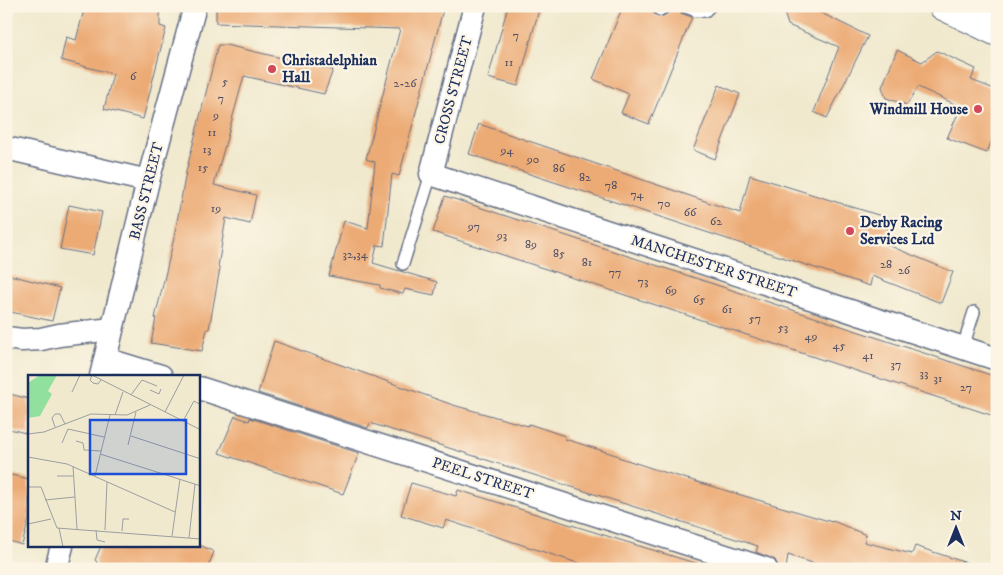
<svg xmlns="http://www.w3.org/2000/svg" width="1003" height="575" font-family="'IM FELL DW Pica',serif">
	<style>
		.building { fill: #ecaa75 }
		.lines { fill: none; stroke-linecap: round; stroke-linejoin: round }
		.service-casing { stroke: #667085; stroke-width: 14 }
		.minor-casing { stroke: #667085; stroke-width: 25 }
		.primary-casing { stroke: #667085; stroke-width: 30 }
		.service { stroke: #fff; stroke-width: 11 }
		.minor { stroke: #fff; stroke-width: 22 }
		.primary { stroke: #fff; stroke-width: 28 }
		.poi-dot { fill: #d1495b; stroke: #fcf5e5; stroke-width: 2 }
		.labels { text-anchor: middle; stroke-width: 4.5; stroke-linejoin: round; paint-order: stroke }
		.number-label { font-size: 12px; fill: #4f4e64 }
		.poi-label { font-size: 15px; font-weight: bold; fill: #1b2f5e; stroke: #fcf5e5; text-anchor: start }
		.street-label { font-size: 15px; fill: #1b2f5e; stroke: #fcf5e5 }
		.inset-road { fill: none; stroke: #9b9fa1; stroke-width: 1 }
		.view { fill: #1d4ed8; fill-opacity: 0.15; stroke: #1d4ed8; stroke-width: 2.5 }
		.inset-edge { fill: none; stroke: #1b2f5e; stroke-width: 2.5 }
	</style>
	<rect width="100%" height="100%" fill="#fcf5e5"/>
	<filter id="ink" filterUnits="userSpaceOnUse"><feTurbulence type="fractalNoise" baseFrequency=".02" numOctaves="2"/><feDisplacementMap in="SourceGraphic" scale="10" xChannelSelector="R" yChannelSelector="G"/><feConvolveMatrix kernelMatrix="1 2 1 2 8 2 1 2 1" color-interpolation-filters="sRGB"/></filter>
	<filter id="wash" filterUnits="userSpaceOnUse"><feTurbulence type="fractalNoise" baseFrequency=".0096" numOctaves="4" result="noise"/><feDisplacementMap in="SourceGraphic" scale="20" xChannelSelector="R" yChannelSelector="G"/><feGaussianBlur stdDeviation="1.12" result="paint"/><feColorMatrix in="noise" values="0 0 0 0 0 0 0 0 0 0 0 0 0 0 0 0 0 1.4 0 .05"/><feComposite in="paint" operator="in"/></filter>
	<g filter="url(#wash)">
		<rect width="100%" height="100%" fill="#f0e9ce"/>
		<g id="blocks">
			<path class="building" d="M85 6H160V26L166 28 143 119 104 109 113 74 61 60 66 37 76 40Z
				M216 6H444L399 176 392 174 384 246 377 245 373 263 437 282 434 295 405 289 403 294 380 288V285L329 276 344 221 368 228 375 162 366 159 400 29 216 23Z
				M508 6H540L518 86 488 78Z
				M623 6H654V14L661 17 670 12 672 6H676L680 13 692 17 649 124 621 113 629 94 593 79Z
				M782 6H807L868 36 827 118 814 112 839 47 788 25Z
				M218 45H226L333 70 324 94 244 76 214 185 256 195 250 224 226 218 218 267 220 268 209 329H207L202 351 151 343 156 318H155L174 238 186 172Z
				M897 50 922 62 937 51 976 69 971 80 997 90V127L987 153 947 138 961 107 918 87 907 105 886 98 882 87Z
				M719 85 740 94 715 159 693 150Z
				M479 124 740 213 750 175 891 219 883 243 953 272 941 303 872 276 870 286 469 154Z
				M445 196 997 377V417L433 232Z
				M69 205 102 212 93 255 60 249Z
				M6 274 60 288 52 321 6 311Z
				M274 341 453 405 528 426 529 424 565 436V439L619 456 618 457 657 470 832 522 833 521 866 535 864 542 912 554 915 546 973 565 972 569H831L788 555 786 569H779L775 560 756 552 758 546 370 423 368 428 258 393Z
				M6 393 29 399V434L6 428Z
				M235 416 249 421 250 418 359 453 343 494 219 453Z
				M11 475 29 479V519L22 545 6 540V498Z
				M411 483 456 496 458 490 698 564 697 569H596L446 520 443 528 401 515Z
				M101 546H202L214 552 207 569H95L97 562 95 560Z"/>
		</g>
	</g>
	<g filter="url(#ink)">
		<use href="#blocks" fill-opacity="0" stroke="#667085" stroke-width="1"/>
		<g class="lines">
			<g class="service-casing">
				<path id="service" d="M683 6 697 11H705L710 6
					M660 10 665 6
					M403 264 431 174
					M963 347 974 312"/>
			</g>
			<g class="minor-casing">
				<path id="minor" d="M475 6 431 174 997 359
					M978 23 986 6
					M6 148 148 181
					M6 338 22 340 41 339 59 335 112 329
					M105 359 161 376
					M101 376 148 181 195 6
					M199 388 766 569
					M56 569 62 546"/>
			</g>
			<g class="primary-casing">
				<path id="primary" d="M943 6 997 32"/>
			</g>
			<use href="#service" class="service"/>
			<use href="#minor" class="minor"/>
			<use href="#primary" class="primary"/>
		</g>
	</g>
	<g class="poi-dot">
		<circle cx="272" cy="69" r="5"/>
		<circle cx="978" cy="109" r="5"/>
		<circle cx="850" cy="231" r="5"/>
	</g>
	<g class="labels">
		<g class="number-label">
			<text x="516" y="39">7</text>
			<text x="509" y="66">11</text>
			<text x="133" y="80">6</text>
			<text x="225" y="85">5</text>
			<text x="405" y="87">2-26</text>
			<text x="221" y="102">7</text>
			<text x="216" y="119">9</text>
			<text x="212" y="136">11</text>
			<text x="207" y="153">13</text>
			<text x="507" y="154">94</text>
			<text x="533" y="163">90</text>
			<text x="203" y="171">15</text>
			<text x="559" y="172">86</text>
			<text x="585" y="181">82</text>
			<text x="611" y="189">78</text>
			<text x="637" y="198">74</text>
			<text x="664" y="207">70</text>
			<text x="216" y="212">19</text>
			<text x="690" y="216">66</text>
			<text x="716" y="225">62</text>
			<text x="474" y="230">97</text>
			<text x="502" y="239">93</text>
			<text x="531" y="248">89</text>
			<text x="559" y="257">85</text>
			<text x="355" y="258">32,34</text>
			<text x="587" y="266">81</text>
			<text x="886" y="268">28</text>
			<text x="904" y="274">26</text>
			<text x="615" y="276">77</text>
			<text x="643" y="285">73</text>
			<text x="671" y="294">69</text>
			<text x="699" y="303">65</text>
			<text x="727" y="313">61</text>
			<text x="755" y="322">57</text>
			<text x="783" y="331">53</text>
			<text x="811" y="340">49</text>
			<text x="839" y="349">45</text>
			<text x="868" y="359">41</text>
			<text x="896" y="368">37</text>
			<text x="924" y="377">33</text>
			<text x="938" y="382">31</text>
			<text x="966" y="391">27</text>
		</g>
		<g class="poi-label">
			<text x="282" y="65">Christadelphian<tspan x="282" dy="17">Hall</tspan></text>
			<text x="968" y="114" text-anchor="end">Windmill House</text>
			<text x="860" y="227">Derby Racing<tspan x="860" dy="17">Services Ltd</tspan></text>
		</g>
		<g class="street-label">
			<text transform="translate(453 90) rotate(-75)" y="5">CROSS STREET</text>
			<text transform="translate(146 191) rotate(-76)" y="5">BASS STREET</text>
			<text transform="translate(714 266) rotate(18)" y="5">MANCHESTER STREET</text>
			<text transform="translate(483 478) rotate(18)" y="5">PEEL STREET</text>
		</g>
	</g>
	<g transform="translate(28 375)">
		<rect width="172" height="172" fill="#f0e9ce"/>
		<path d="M12 0H29L20 16 24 19 12 41 0 43V8Z" fill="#92e09d"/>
		<path class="inset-road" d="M64 0 62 5 65 8 70 9 73 5M64 0 173 55M122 15 131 19 133 14M44 17 52 0M103 20 114 5 129 11M137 37 156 0M87 40 95 17M155 46 166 26 173 30M27 52 24 43 27 39H32L37 49M0 59 16 57 63 39 99 40 122 30M103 61 173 84M48 66 55 68 56 75 73 76M34 68 40 54 76 62M100 70 108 37M72 79 173 111M0 82 39 89 147 137M45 91 49 154M29 101H45M67 101 82 40M0 112H13L29 153 173 164M17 125 47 122M0 149 23 144M31 153 35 172M68 155 69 165 77 167M77 155 79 107M94 156 95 144H101M144 161 152 104M161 163 167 109"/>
		<path class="view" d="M62 45H158V99H62Z"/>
		<rect width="172" height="172" class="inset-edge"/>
	</g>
	<rect width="1003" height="575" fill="none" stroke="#fcf5e5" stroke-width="25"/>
	<g transform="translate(956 528)" stroke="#fcf5e5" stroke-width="4" paint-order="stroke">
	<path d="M0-4L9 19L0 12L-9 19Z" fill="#1b2f5e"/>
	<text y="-8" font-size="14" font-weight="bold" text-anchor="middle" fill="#1b2f5e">N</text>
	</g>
</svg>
